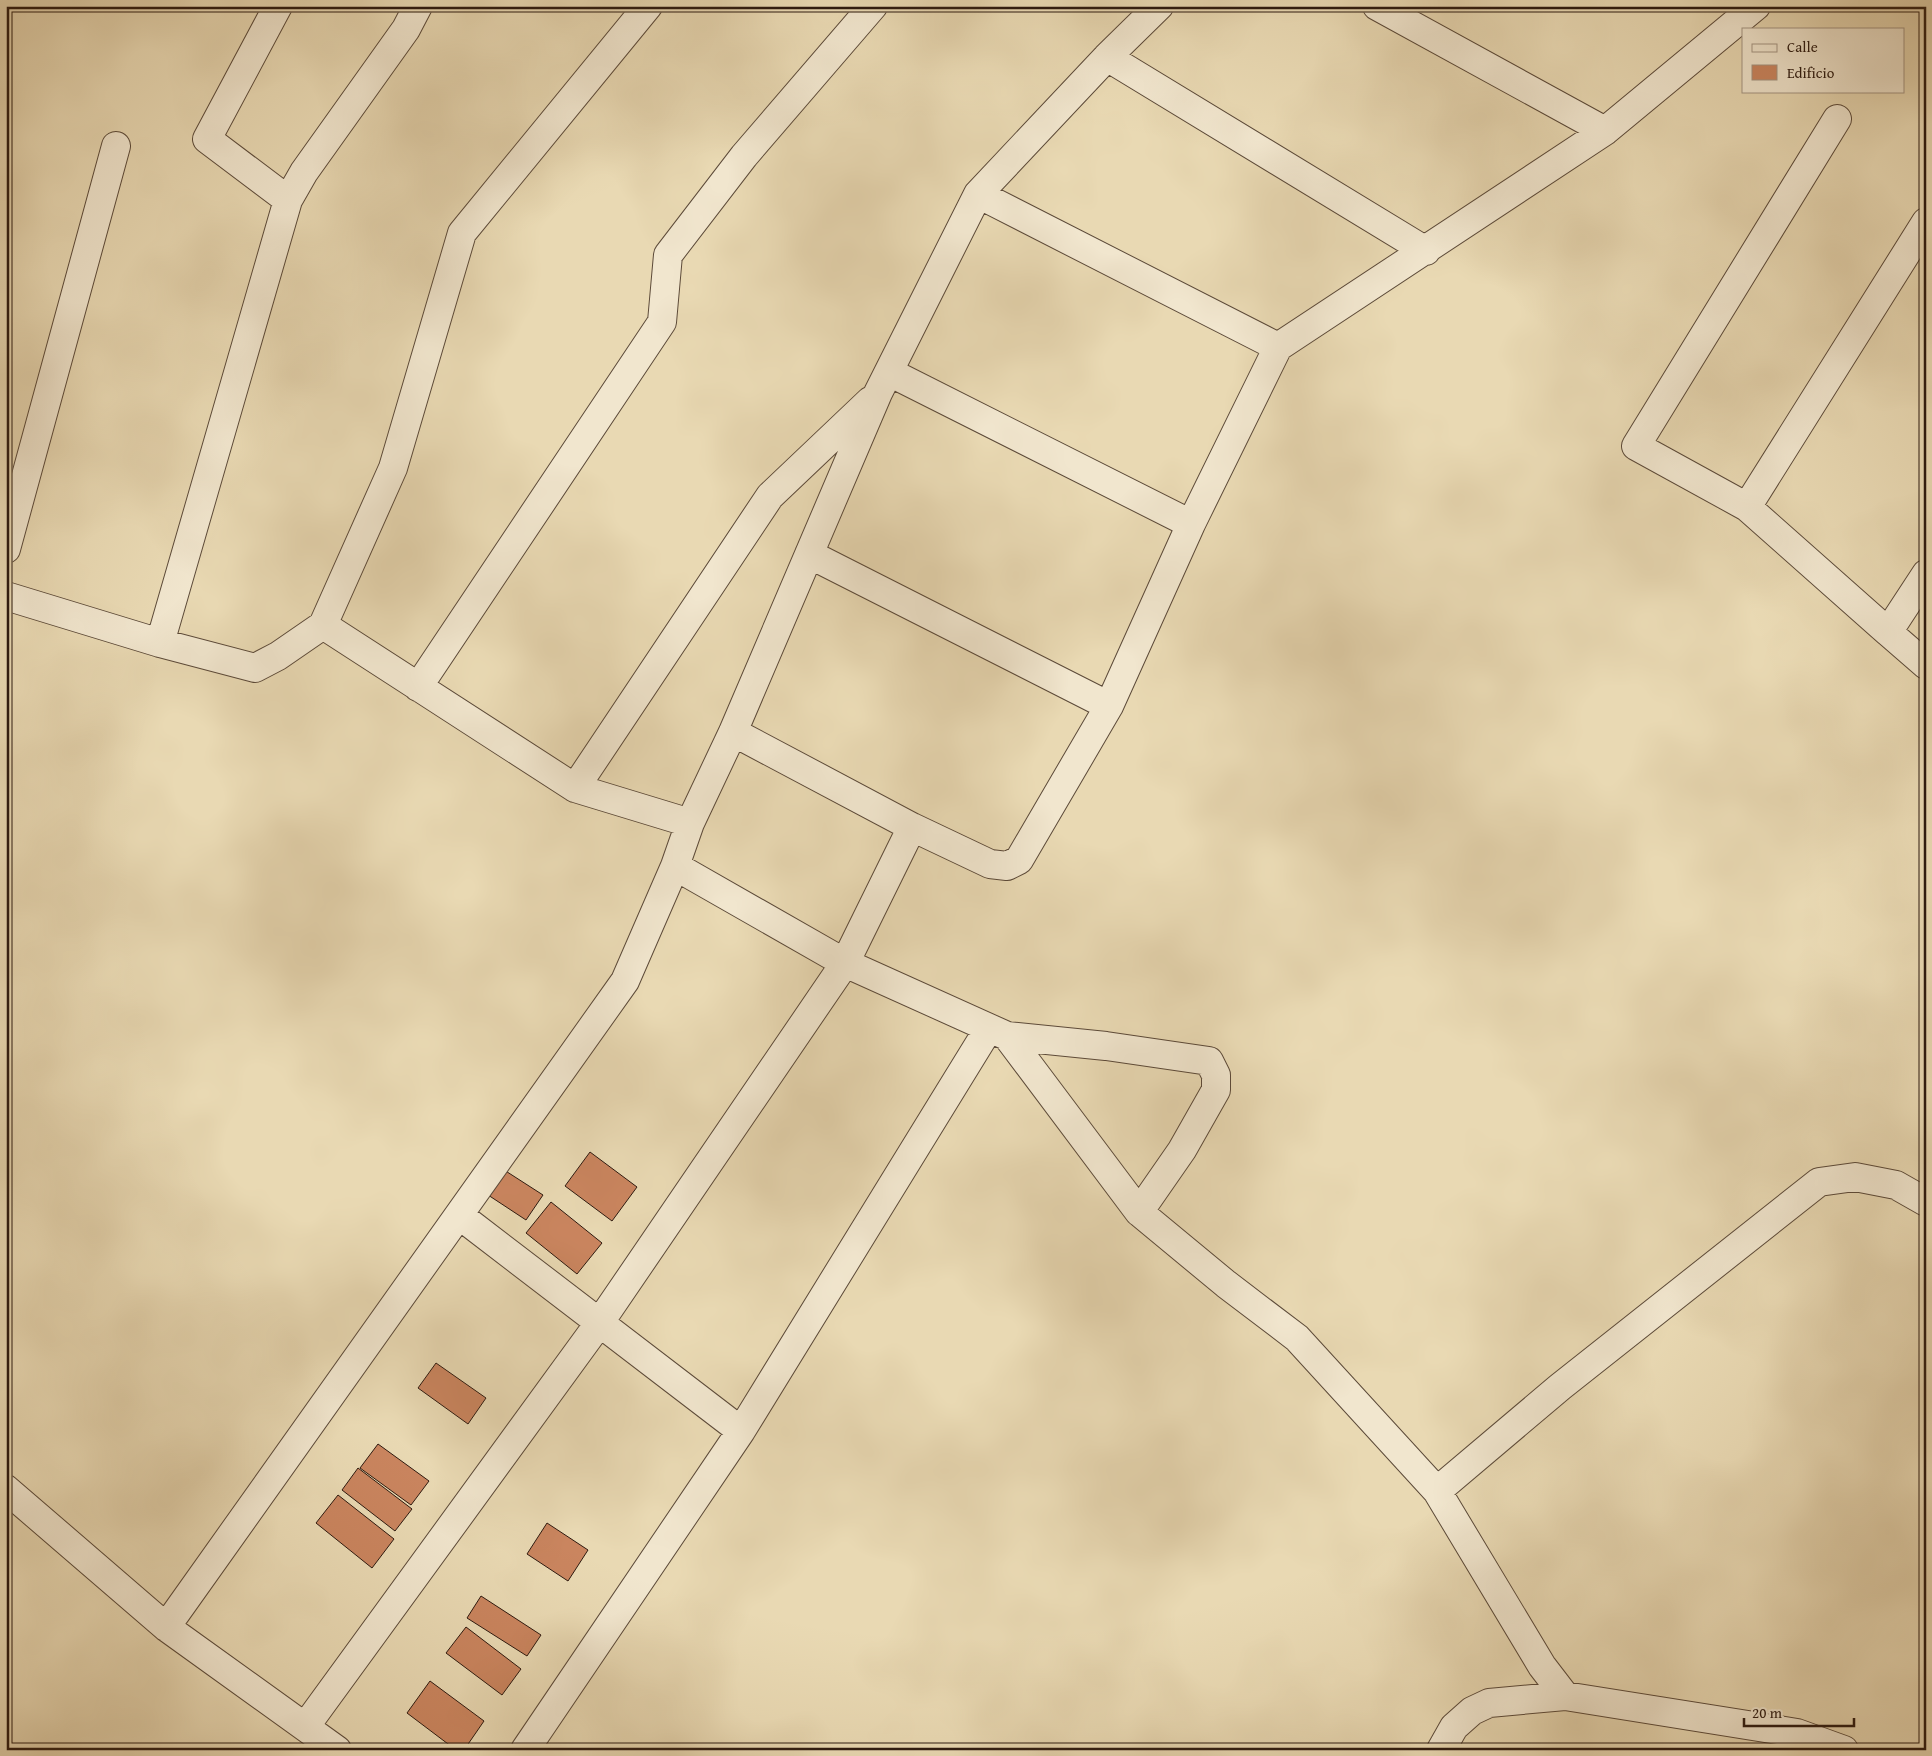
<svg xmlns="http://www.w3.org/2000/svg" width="1932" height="1756" font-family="'Gentium Book Plus',serif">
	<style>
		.building { fill: #ca855f; stroke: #2d1a10 }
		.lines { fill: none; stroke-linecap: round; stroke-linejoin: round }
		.minor-casing { stroke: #5c4a39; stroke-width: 30 }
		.minor { stroke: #f1e6ce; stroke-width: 28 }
	</style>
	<rect width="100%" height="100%" fill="#e9d9b3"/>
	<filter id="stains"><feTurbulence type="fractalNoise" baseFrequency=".004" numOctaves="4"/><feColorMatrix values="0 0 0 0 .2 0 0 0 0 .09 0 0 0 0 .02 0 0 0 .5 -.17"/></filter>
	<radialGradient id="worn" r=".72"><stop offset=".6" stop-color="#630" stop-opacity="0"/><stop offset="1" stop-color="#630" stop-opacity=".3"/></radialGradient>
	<path class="building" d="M590 1152 637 1187 612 1221 565 1186Z
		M501 1168 543 1195 526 1220 485 1193Z
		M551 1202 602 1243 577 1274 526 1233Z
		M436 1363 486 1398 468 1424 418 1388Z
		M378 1444 429 1481 411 1505 360 1468Z
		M358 1468 412 1509 395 1531 342 1490Z
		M338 1495 394 1539 372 1568 316 1523Z
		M547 1523 588 1550 568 1581 527 1554Z
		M481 1596 541 1635 527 1656 467 1618Z
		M466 1627 521 1669 502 1695 446 1653Z
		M430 1681 484 1721 464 1750H456L407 1713Z"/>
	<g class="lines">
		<g class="minor-casing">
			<path id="minor" d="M278 6 207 139 288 200
				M1377 6 1605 131
				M1107 57 1426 251
				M1837 119 1636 446 1747 507 1888 632 1926 574
				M978 194 1278 347
				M889 372 1191 524
				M1747 507 1926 222
				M6 549 116 146
				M809 554 1109 706
				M6 596 160 643 255 668 278 656 323 625 393 468 462 233 648 6
				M323 625 575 788 690 823
				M1888 632 1926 665
				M160 643 288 200 304 172 406 29 418 6
				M418 687 662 322 668 255 744 156 873 6
				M733 732 912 827 990 864 1007 866 1019 860 1109 706 1191 524 1278 347 1605 131 1756 6
				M575 788 770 496 870 401
				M675 866 845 963 1007 1036 1106 1046 1209 1061 1216 1075V1090L1182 1150 1139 1212 1226 1284 1297 1338 1437 1491 1542 1666 1565 1696
				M1007 1036 1139 1212
				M459 1215 741 1431
				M6 1489 166 1627 337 1750
				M1437 1491 1560 1387 1819 1182 1855 1177 1896 1185 1926 1202
				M166 1627 625 981 675 866 690 823 733 732 878 393 978 194 1107 57 1159 6
				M305 1727 600 1322 845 963 912 827
				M525 1750 741 1431 989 1028
				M1441 1750 1454 1727 1472 1711 1489 1703 1565 1696 1797 1733 1844 1750"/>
		</g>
		<use href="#minor" class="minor"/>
	</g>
	<rect width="1932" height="1756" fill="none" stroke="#e9d9b3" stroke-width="25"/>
	<rect x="8" y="8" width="1917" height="1741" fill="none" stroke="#2d1a10" stroke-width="2.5"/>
	<rect x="12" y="12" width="1907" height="1731" fill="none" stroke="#2d1a10"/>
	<rect x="1742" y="28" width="162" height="65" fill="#f1e6ce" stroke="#a39482"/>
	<rect x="1752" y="44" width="25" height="8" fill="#f1e6ce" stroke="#a39482"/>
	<text x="1787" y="52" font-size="15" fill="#2d1a10">Calle</text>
	<rect x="1752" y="65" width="25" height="15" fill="#ca855f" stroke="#a39482"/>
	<text x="1787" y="78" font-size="15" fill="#2d1a10">Edificio</text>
	<path d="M1744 1718v8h110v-8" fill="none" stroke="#2d1a10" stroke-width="2.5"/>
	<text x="1752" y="1718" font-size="15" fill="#2d1a10" stroke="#f1e6ce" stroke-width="4" paint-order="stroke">20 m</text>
	<rect width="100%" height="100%" filter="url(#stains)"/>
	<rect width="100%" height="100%" fill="url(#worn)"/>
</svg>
